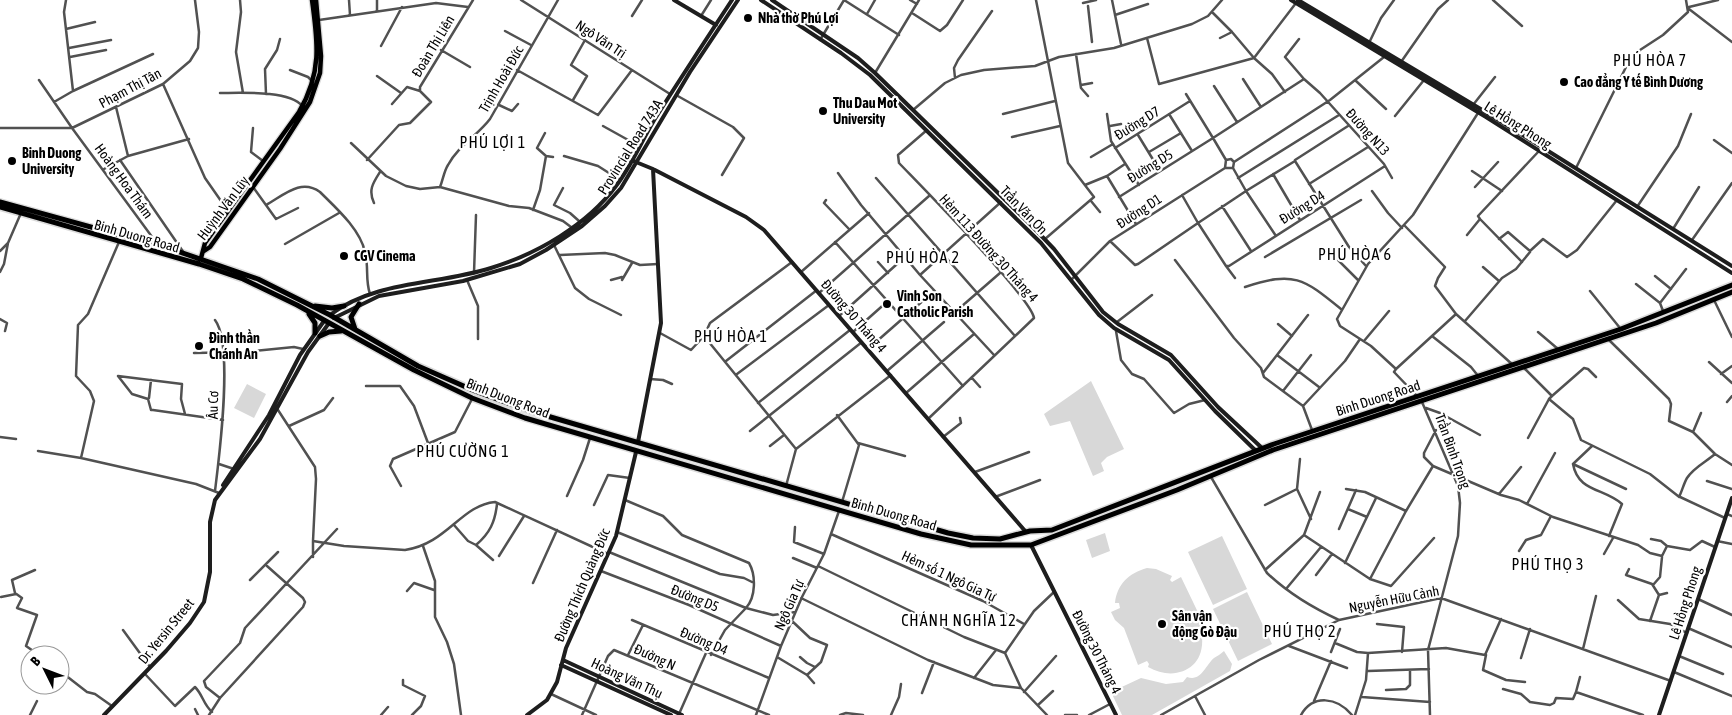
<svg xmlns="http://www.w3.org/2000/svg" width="1732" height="715" font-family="'Asap Condensed',sans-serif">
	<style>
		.green { fill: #d8d8d8 }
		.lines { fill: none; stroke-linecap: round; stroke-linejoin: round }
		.primary-casing { stroke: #dbdbdb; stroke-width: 7 }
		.highway-casing { stroke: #dbdbdb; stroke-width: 8 }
		.street { stroke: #515151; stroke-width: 2.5 }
		.secondary { stroke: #1e1e1e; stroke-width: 4 }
		.primary { stroke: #000; stroke-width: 4.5 }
		.highway { stroke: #000; stroke-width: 5 }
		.poi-dot { fill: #000; stroke: #fff; stroke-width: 2 }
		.labels { text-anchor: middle; stroke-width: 4.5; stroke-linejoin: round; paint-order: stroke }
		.poi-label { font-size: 14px; font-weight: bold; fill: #000; stroke: #fff; text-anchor: start }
		.street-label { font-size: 14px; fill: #000; stroke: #fff }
		.quarter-label { font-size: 16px; letter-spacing: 1px; fill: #000; stroke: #fff }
	</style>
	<rect width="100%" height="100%" fill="#fff"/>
	<path class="green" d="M1091 381 1124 449 1107 457 1101 463 1104 471 1093 476 1070 421 1050 426 1044 414Z
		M247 384 266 394 254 418 234 408Z
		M1105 533 1110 551 1092 558 1086 540Z
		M1222 536 1247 589 1213 605 1188 552Z
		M1147 568 1156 569 1172 576 1170 580 1172 582 1181 577 1206 629 1197 633 1198 636 1202 637C1205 670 1174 682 1148 667L1149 664 1147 661 1138 665 1124 628 1115 620 1111 612 1120 608 1119 603H1115C1117 584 1129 573 1147 568Z
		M1247 592 1272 644 1238 661 1213 609Z
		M1224 651 1232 664 1230 671 1152 715H1122L1111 692 1141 678 1166 684 1183 682 1187 677C1201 682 1205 666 1214 658 1217 656 1221 654 1224 651Z
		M1101 655 1115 679 1106 685 1094 660Z"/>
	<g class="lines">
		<g class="primary-casing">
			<path id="primary" d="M204 251 210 247 280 149 310 102 320 73 321 56 316 0
				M201 258 205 243 299 112C322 73 318 43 312 0"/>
		</g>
		<g class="highway-casing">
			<path id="highway" d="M0 202 174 250 258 279 330 315 418 366 475 391 530 411 948 533 973 538 1000 539 1030 531 1052 530 1274 444 1621 329 1732 285
				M0 207 199 264 243 279 297 305 414 370 472 398 525 418 921 534 971 545H1031L1177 490 1273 450 1656 323 1732 292
				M315 306 332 308 344 306
				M309 314 315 323V333
				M355 329 351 317 359 304
				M320 336 329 332 341 331"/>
		</g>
		<path class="street" d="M240 0 241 12 236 52 243 93
			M349 0 350 15
			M377 0V11
			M521 0 670 94
			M844 0 899 35
			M910 0 917 4
			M1036 0 1068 163 1094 197 1045 239
			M1112 0 1121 44
			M1493 0 1522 26
			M1083 3 1096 0
			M1088 6 1092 42
			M1689 7 1718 0
			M1689 9 1732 42
			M1212 12 1232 32
			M912 13 940 31 947 25 963 0
			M867 14 875 0
			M1115 15 1148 4
			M632 16 642 0
			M701 16 711 0
			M319 20 436 3 468 7
			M66 29 95 22
			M505 31 531 45
			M1147 38 1159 84 1254 58 1232 32 1220 38
			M1299 39 1285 57 1304 79
			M820 40 844 0
			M1369 43 1381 18 1394 0
			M381 46 402 7
			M69 48 111 40
			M441 50 470 67
			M1076 54 1081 88 1088 96
			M70 57 106 50
			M1401 62 1438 9 1448 0
			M290 70 308 77 312 81
			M517 70 598 115 632 70
			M875 73 919 0
			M377 76 401 93
			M955 78 954 68 958 60 992 11
			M1243 79 1261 107
			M39 80 72 128 158 245
			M1356 81 1386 109
			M163 84 205 178 228 211
			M1081 85 1092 83
			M1214 86 1237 122
			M73 91 153 54
			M1285 92 1272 74 1254 58 1296 3
			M220 93C239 93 290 90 302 106
			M266 94 265 69 277 50 280 39
			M1186 94 1213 138 1304 79 1320 93 1384 164 1392 178
			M676 95 733 127 744 138 722 175
			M573 100 587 76 571 65 585 40
			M54 102 73 91 64 12 66 0
			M392 104 407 87 420 91
			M499 105 512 111 518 104
			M1473 105 1495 77
			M116 107 128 156
			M913 110 945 83 961 75 984 70 1035 66 1059 57 1114 48 1192 24 1208 16 1222 0
			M1003 114 1055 101
			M1107 114 1111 141 1139 185
			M1169 114 1192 151
			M1395 116 1424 80
			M603 126 639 146
			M1110 126 1121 124
			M0 128H72L163 84 190 61 198 48 199 32 195 0
			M253 128 251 152 263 161
			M927 130 898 155 899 163C920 185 1031 297 1034 318L928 419
			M1138 135 1160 171
			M1012 137 1060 126
			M1714 140 1732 153
			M351 143 386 176 406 186 420 189 440 187 509 206 529 208 563 221 571 227
			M1115 148 1190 101
			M1149 152 1181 133
			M546 156 553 157
			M564 156 598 166 620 180
			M1091 157 1113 144
			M120 160 184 253
			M367 160 399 125 410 123 431 102 420 91V87L473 0
			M1295 160 1348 126
			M1234 162 1330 100 1384 57
			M1225 168 1226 160 1231 159 1234 162
			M1225 168H1233L1234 162
			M1233 168 1246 191 1295 161 1349 247 1366 266
			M1576 168 1629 61 1640 50 1663 35 1688 12 1686 0
			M104 169 128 156 189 139
			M1472 171 1502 191
			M838 173 861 205 920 275 994 355
			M1273 174 1300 220
			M1107 176 1125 164
			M876 178 1015 336
			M1238 178 1339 115
			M1309 184 1368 147
			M1085 185 1107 176 1136 224
			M253 187 276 219 298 208
			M440 187C443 180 444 171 448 165 458 146 477 136 490 119L558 0
			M1475 187 1498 162
			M563 188 554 205 570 213 579 221
			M1372 191 1388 213 1402 228
			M1119 197 1213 138 1226 160
			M826 200 824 203 849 229
			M1091 201 1100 212
			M374 203C368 190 373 183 380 172
			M266 205C284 195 301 178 320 192 336 208 360 229 365 252 369 267 365 280 370 294
			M1222 206 1251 251
			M1637 207 1678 146 1691 114
			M533 210 540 190 546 156 537 148 545 133
			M1480 219 1478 216 1539 151
			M1405 226 1445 267 1438 278 1435 286 1456 314 1513 365
			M1673 229 1699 187
			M1467 235 1480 219 1522 262
			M1276 236 1246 191 1198 223 1226 266H1229L1385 166
			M1499 239 1508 232 1530 251 1543 239 1567 257 1577 250 1617 200
			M1692 240 1732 183
			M1110 241 1135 265 1138 264 1198 223 1182 195
			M835 242 963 386
			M285 244 339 213
			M554 245 575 288 589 299 621 315
			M0 251 8 243
			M1330 252 1358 280
			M560 255 605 253 615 255 640 265 658 264
			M1265 257 1361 200
			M1175 260 1234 338 1261 368 1264 377 1303 406
			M878 262 888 273
			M1226 266 1235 278
			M1483 267 1499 281
			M0 272 4 264 8 243 21 213
			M801 272 869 213
			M474 273 476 215
			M920 275 1001 202
			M1655 276 1671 289
			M1072 279 1110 241 1225 168
			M467 280 478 306V339
			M611 280 622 277
			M622 280 632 263
			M1636 284 1660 303
			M1245 287C1294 271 1303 278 1341 309
			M1590 291 1620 328
			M819 293 929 196
			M1714 300 1732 337
			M1663 311 1660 303 1686 269
			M954 313 1000 273
			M1456 314 1432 336 1471 367 1479 377
			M839 316 906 256
			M0 319 7 323 5 331
			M1465 321 1502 278 1516 269 1530 252
			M1117 322 1152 295
			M1278 324 1292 336
			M1116 331 1121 360 1132 374 1144 379 1174 413 1189 404 1205 400
			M853 332 889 300
			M1538 332 1558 349
			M660 333 691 350 704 336 710 323 792 262
			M704 336 796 449
			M1609 340 1669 399 1671 404 1669 421 1693 432 1715 454 1732 465
			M1364 341 1389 311
			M868 349 934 291
			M194 353 245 352 294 347 303 349
			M1277 355 1319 387
			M726 361 817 290
			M1709 362 1732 383
			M1524 368 1552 396 1549 399 1573 419 1581 440 1650 474 1678 496 1725 518
			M1396 369 1432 336
			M887 371 944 322
			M1263 373 1308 315
			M737 374 829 305
			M1721 374 1732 366
			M972 378 980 387
			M650 379 663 380 672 384
			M366 386H400L414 406 428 443
			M1283 391 1311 355
			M906 393 974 334
			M1417 396 1394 372 1396 369 1371 346 1340 326 1337 319 1368 264 1413 215 1478 113
			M1552 396 1584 368 1588 369 1596 377
			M149 398 151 380
			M1422 402 1458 486 1460 503 1458 536 1428 650 1430 715
			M1727 402 1732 396
			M758 403 850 330
			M1426 408 1440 413 1480 435
			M278 410 315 467 316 479 313 541 344 546 405 550C447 544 461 505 495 502L608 554
			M185 414 181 399 182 384 118 376 132 394 148 399 151 410H153L223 420
			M837 415 859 445 842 502
			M289 426 324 410 333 398
			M1312 430 1303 406 1345 361 1360 339
			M750 431 862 342
			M1693 432 1701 413
			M0 437 16 439
			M943 437 961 423 960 418
			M1528 438 1549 399
			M858 443 905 456
			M770 446 784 435
			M1592 446 1573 464 1626 489
			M38 451 81 458 196 484 219 493
			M81 458 94 401 90 391 76 376 78 325 88 314 119 242
			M219 464 234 469
			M1573 464C1578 492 1604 488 1622 504L1609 536
			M1433 466 1424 457V453L1436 430
			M975 472 1029 452
			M1211 477 1267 573C1288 593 1313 608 1339 620
			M1707 481 1732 489
			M401 486 390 466 393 459 455 432 472 399
			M786 486 796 449 891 375
			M1297 489 1300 459
			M1346 489 1365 492 1406 511
			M215 491C219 458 234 345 215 320
			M1499 494 1521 467
			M567 496 583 460 590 438
			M995 497 1040 480
			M1679 497C1682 491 1684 483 1687 478 1694 467 1706 462 1715 454
			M1527 504 1555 453
			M594 505 608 475 630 478
			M1265 505 1297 489 1311 519
			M1348 509 1367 517
			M1727 514 1732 516
			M454 525 468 541 476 545C490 533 495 522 497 504
			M795 527 794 542 824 554
			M1339 529 1356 490
			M617 532 720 574 744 578 752 582
			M831 534 983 601 1024 624
			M1304 535 1370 579 1406 511 1433 466 1501 495 1519 500 1553 517 1638 545 1650 553 1662 556 1667 546 1690 550 1702 541 1715 547
			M1651 539 1661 541 1667 546
			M1717 541 1732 544
			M476 545 493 560
			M423 546 435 581V617L447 642 454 664 461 715
			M1519 551 1526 540 1541 535 1551 516
			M609 552 746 608C756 597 756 575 749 563L682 535 663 516 625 500
			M1604 554 1613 538
			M499 556 524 516
			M313 557V541
			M793 558 817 568
			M1345 563 1376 498
			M818 566 964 637 1005 653 1021 688 1047 715
			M1629 569 1626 575 1652 584 1659 595
			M35 570 12 580 15 593 22 598 17 608 37 615 26 646 39 655
			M1265 570 1304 535 1320 492
			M601 571 689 605 781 646
			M1316 575 1332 554
			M1370 579 1391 586 1434 538
			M250 580 278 552
			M533 583 557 530
			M1653 585 1660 577 1662 557
			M1286 589 1321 547
			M407 591 414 583 434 590
			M1 597 16 594
			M801 598 928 660 993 685 1020 688
			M1698 599 1732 615
			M1618 600 1639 619 1670 624 1687 633
			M632 620 769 678
			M792 621 810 638 827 645 821 662 807 675 814 683
			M1650 621 1659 595 1667 593
			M1377 624 1404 627 1402 652
			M1688 628 1732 647
			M123 630 150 667
			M1335 643 1357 652 1368 653
			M1289 646 1347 668
			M1583 649 1596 596
			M1331 652 1340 629
			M1005 653 1034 611 1054 592
			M628 655 643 625
			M711 655 725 630 746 608 773 615 795 612
			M1486 655 1483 670 1506 680 1525 682
			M1679 656 1723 674
			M777 657 807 675
			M800 657 807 663 815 667
			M1521 658 1530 629
			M60 671 87 692 95 694 112 706
			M1368 671 1429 669
			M1674 672 1732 696
			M145 674 175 706 195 687C203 695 203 704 212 712
			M974 678 996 650
			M403 680V685L425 696 421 706 412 715
			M1503 689 1521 694 1530 702 1550 705 1554 703 1556 698 1573 699 1576 692 1643 715
			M1386 690 1406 689 1410 685V670
			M1024 692 1056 656
			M1576 692 1580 677
			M922 693 934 662
			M551 694 596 715
			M1195 696 1205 715
			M1362 697 1430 702
			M220 698 206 687 204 681 240 643 245 628 337 529
			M1314 701 1331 661
			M1038 705 1053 691
			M195 709 198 715
			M679 714 706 653
			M30 715 37 701
			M209 715 220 698 303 607 305 602 303 598 267 566
			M381 715 388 707
			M582 715 608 656 614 650 769 715
			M756 715 781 646 802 597 824 554 839 511
			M840 715 846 713 863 715
			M891 715 899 697 901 684
			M1065 715H1077
			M1089 715 1110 704
			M1161 715 1259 660 1339 620 1441 598 1671 681
			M1301 715C1313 694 1337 697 1352 715
			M1355 715 1366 680 1368 653 1446 648 1485 655 1501 619"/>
		<path class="secondary" d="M674 0 716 25
			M761 0 841 53 870 75 1041 243 1099 315 1114 328 1169 360 1215 411 1256 451
			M772 0 858 58 875 73 1031 225 1054 249 1103 312 1118 324 1171 355 1218 407 1262 448
			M1291 0 1486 117 1732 273
			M1298 0 1489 114 1732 266
			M631 160 653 169 746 217 764 230 1026 532
			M330 315C376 280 438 285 491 268 537 254 587 225 616 186 633 164 643 137 658 114 682 76 707 38 732 0
			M334 318 379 296 463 281 520 264 546 250 582 226 605 206 621 188 690 72 738 0
			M638 442 661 323 653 169
			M223 485 269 415 300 355 324 321
			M1031 545 1116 715
			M563 660 682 715
			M561 665 671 715
			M104 715 166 651 190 623 204 602 210 572V522L215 500 260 439 308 352 329 323
			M527 715 547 700 557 682 566 648 616 536 636 452
			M1659 715 1732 498"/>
		<use href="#primary" class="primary"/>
		<use href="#highway" class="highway"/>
	</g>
	<g class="poi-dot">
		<circle cx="748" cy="18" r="5"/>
		<circle cx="1564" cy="82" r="5"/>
		<circle cx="823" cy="111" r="5"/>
		<circle cx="12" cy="161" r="5"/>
		<circle cx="344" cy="256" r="5"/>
		<circle cx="887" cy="304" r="5"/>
		<circle cx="199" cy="346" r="5"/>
		<circle cx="1162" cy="624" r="5"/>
	</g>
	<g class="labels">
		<g class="poi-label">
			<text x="758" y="23">Nhà thờ Phú Lợi</text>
			<text x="1574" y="87">Cao đẳng Y tế Bình Dương</text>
			<text x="833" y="108">Thu Dau Mot<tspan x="833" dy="16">University</tspan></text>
			<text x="22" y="158">Binh Duong<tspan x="22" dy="16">University</tspan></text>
			<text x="354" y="261">CGV Cinema</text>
			<text x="897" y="301">Vinh Son<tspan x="897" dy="16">Catholic Parish</tspan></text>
			<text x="209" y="343">Đình thần<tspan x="209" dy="16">Chánh An</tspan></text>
			<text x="1172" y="621">Sân vận<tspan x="1172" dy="16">động Gò Đậu</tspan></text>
		</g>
		<g class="street-label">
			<text transform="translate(601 39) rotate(33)" y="5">Ngô Văn Trị</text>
			<text transform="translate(433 46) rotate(-59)" y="5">Đoàn Thị Liên</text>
			<text transform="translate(501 79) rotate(-60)" y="5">Trịnh Hoài Đức</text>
			<text transform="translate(130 88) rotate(-28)" y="5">Phạm Thị Tân</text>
			<text transform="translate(1137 123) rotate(-32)" y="5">Đường D7</text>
			<text transform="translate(1518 125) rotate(32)" y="5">Lê Hồng Phong</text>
			<text transform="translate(1368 132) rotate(48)" y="5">Đường N13</text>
			<text transform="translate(630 147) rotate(-58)" y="5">Provincial Road 743A</text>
			<text transform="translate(1150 166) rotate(-32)" y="5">Đường D5</text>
			<text transform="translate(124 181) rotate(54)" y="5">Hoàng Hoa Thám</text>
			<text transform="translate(1302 207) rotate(-32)" y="5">Đường D4</text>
			<text transform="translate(223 208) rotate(-53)" y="5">Huỳnh Văn Lũy</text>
			<text transform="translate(1024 210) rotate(46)" y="5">Trần Văn Ơn</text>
			<text transform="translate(1139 211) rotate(-33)" y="5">Đường D1</text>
			<text transform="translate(137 236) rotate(16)" y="5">Binh Duong Road</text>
			<text transform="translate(989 248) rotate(48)" y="5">Hẻm 113 Đường 30 Tháng 4</text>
			<text transform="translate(854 316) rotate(49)" y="5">Đường 30 Tháng 4</text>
			<text transform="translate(508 398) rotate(21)" y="5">Binh Duong Road</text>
			<text transform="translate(1378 398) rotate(-18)" y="5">Binh Duong Road</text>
			<text transform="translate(213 405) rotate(-89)" y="5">Âu Cơ</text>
			<text transform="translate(1453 451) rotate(70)" y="5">Trần Bình Trọng</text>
			<text transform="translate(894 514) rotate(16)" y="5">Binh Duong Road</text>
			<text transform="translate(949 576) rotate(25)" y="5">Hẻm số 1 Ngô Gia Tự</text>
			<text transform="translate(582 585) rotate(-67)" y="5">Đường Thích Quảng Đức</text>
			<text transform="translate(695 598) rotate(22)" y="5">Đường D5</text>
			<text transform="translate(1394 599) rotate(-11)" y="5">Nguyễn Hữu Cảnh</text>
			<text transform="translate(1685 603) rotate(-72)" y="5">Lê Hồng Phong</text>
			<text transform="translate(789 605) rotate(-66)" y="5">Ngô Gia Tự</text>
			<text transform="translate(166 631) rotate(-51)" y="5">Dr. Yersin Street</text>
			<text transform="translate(704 641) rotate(23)" y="5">Đường D4</text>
			<text transform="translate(1097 652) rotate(63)" y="5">Đường 30 Tháng 4</text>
			<text transform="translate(655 657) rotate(24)" y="5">Đường N</text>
			<text transform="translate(627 678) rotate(25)" y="5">Hoàng Văn Thụ</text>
		</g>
		<g class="quarter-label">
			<text x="1650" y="66">PHÚ HÒA 7</text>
			<text x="493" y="148">PHÚ LỢI 1</text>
			<text x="1355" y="260">PHÚ HÒA 6</text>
			<text x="923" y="263">PHÚ HÒA 2</text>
			<text x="731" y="342">PHÚ HÒA 1</text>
			<text x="463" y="457">PHÚ CƯỜNG 1</text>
			<text x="1548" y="570">PHÚ THỌ 3</text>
			<text x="959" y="626">CHÁNH NGHĨA 12</text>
			<text x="1300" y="637">PHÚ THỌ 2</text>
		</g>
	</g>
	<g transform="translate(45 670) rotate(312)"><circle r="24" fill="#ffffff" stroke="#999999"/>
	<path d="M0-4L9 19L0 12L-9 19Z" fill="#000000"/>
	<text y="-8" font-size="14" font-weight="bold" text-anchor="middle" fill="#000000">B</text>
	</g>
</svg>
